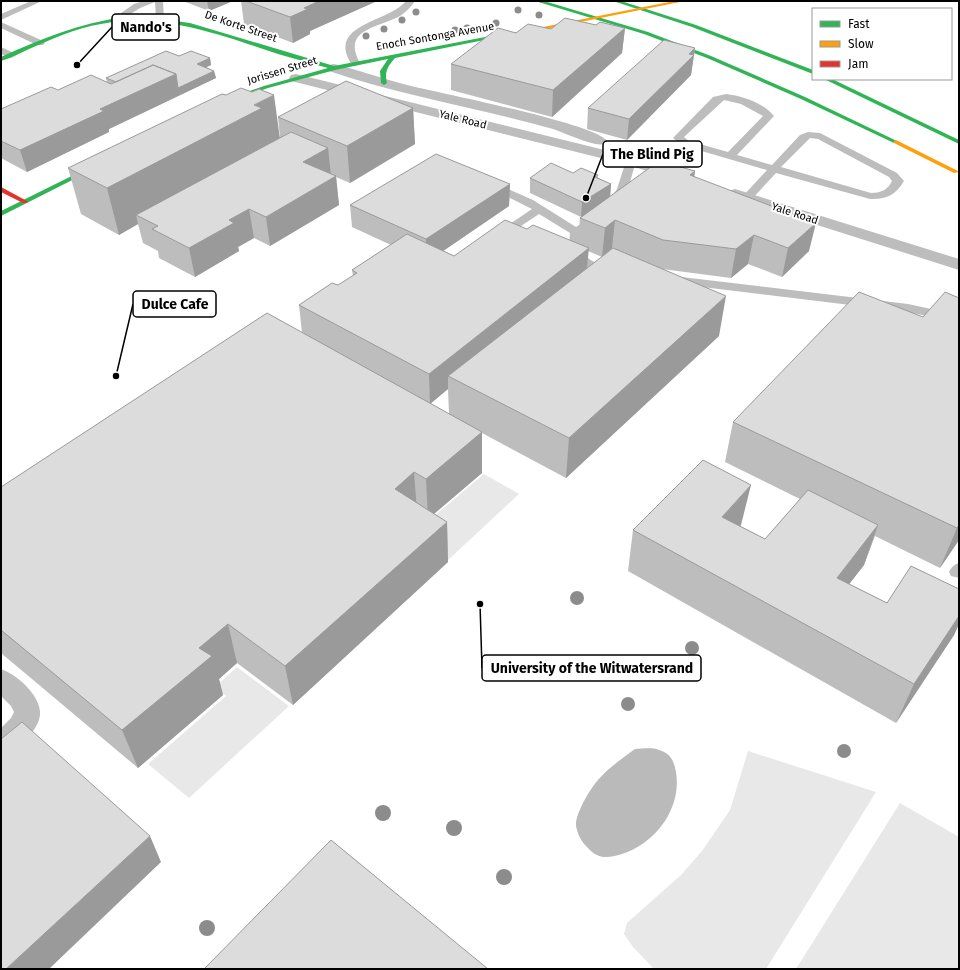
<svg xmlns="http://www.w3.org/2000/svg" width="960" height="970" font-family="'Fira Sans',sans-serif">
	<style>
		.green { fill: #e8e8e8 }
		.water { fill: #bababa }
		.lines { fill: none; stroke-linecap: round; stroke-linejoin: round }
		.lane { fill: #bdbdbd; fill-rule: evenodd }
		.street { fill: #bdbdbd; fill-rule: evenodd }
		.fast { fill: #30b455; fill-rule: evenodd }
		.slow { fill: #ff9f0a; fill-rule: evenodd }
		.jam { fill: #e5322d; fill-rule: evenodd }
		.tree { fill: #8c8c8c }
		.wall { fill: #bdbdbd; fill-rule: evenodd }
		.shaded-wall { fill: #9a9a9a }
		.building { fill: #dcdcdc; stroke: #9a9a9a }
		.labels { text-anchor: middle; stroke-width: 4; stroke-linejoin: round; paint-order: stroke }
		.far-street-label { font-size: 11px; fill: #000; stroke: #fff }
		.leader { fill: none; stroke: #000; stroke-width: 1.5 }
		.callout-dot { fill: #000; stroke: #fff; stroke-width: 1.5 }
		.callout { fill: #fff; stroke: #000; stroke-width: 1.5 }
		.callout-label { font-size: 14px; text-anchor: middle; font-weight: bold; fill: #000 }
	</style>
	<rect width="100%" height="100%" fill="#fff"/>
	<path class="green" d="M484 474 519 494 448 560 399 529 428 521Z
		M237 667 289 706 189 798 148 764 226 696 215 687Z
		M748 751 876 792 766 969H654L633 947 624 934 627 923 681 875 702 851 730 810Z
		M900 803 959 837V969H796Z"/>
	<path class="water" d="M635 749C642 749 652 747 659 750 671 753 674 762 676 772 682 808 656 843 622 854 608 858 598 860 587 847 581 841 578 835 576 826 575 814 590 789 598 780 608 768 623 758 635 749Z"/>
	<g class="lines">
		<path class="lane" d="M31 1H42L1 20V14Z
			M143 1H163L164 19 163 21 160 22 156 19 155 2 140 8 118 22 115 23 111 20 134 4Z
			M406 1H415C411 7 406 12 400 16 378 28 341 29 360 63L355 66 352 65C325 24 388 23 406 1Z
			M1 22 43 41 45 43 43 45H37L1 28Z
			M1 47 14 53 16 55 11 58 1 54Z
			M726 94C742 96 764 103 774 116L737 155 772 165 800 135 808 132 820 133 897 173 904 181C896 195 885 200 870 199L776 173 751 200H743L741 198 743 196 767 170 681 145 673 138 713 97ZM724 100 741 104 763 116 728 152 689 141 684 137ZM810 138 818 139 889 177 892 181C888 190 880 193 871 193L781 167Z
			M631 158 636 161 628 189 617 206H609L607 204 617 189 626 161Z
			M490 181 533 200 576 227 591 217H599L601 219 599 221 582 233C578 259 593 263 614 268L616 271 614 274C608 275 602 273 595 271 577 265 567 253 570 233L539 214 503 238H495L493 236 495 234 532 209 486 186 484 184Z
			M673 276 908 304 945 312 959 318V327L936 318 908 312 669 283 667 280 669 277Z
			M959 563V578L951 576 949 572C952 567 953 565 959 563Z"/>
		<path class="street" d="M334 64C359 70 383 79 407 85 438 93 594 123 607 141L604 144C594 147 565 133 553 129 479 108 402 96 329 71L327 68 329 65Z
			M296 74 637 158 684 173 686 176 684 179 678 181 625 164 291 81 289 78 291 75Z
			M735 189 959 259V270L729 197 727 194 729 191Z
			M1 669C17 675 38 693 40 711 42 729 15 752 1 757V728L11 718 14 712 11 706 1 696Z"/>
		<path class="fast" d="M535 1H544L648 32 711 56 805 97 899 142 894 143 801 99 707 58 644 34Z
			M613 1H621L696 25 813 70V74L692 27Z
			M124 17H146L190 23 334 66 506 33 509 35 395 58C388 66 384 72 387 83L384 85 381 83 380 71 388 59 335 70 268 88 224 104 221 102 222 101 264 86 328 68C311 63 294 59 278 54 221 35 162 12 101 24 76 28 52 39 29 49 20 53 11 58 1 61V57C41 39 80 23 124 17Z
			M824 79H832L959 140V144Z
			M98 163 101 165 100 166 1 216V211Z"/>
		<path class="slow" d="M674 1H685L506 37 503 35Z
			M896 140 958 171 959 172 954 173 894 143V141Z"/>
		<path class="jam" d="M1 187 27 201 28 202 27 203H23L1 192Z"/>
	</g>
	<g class="tree">
		<circle cx="518" cy="10" r="3.5"/>
		<circle cx="416" cy="12" r="3.5"/>
		<circle cx="539" cy="15" r="3.5"/>
		<circle cx="402" cy="20" r="3.5"/>
		<circle cx="496" cy="23" r="3.5"/>
		<circle cx="467" cy="28" r="3.5"/>
		<circle cx="384" cy="29" r="3.5"/>
		<circle cx="455" cy="30" r="3.5"/>
		<circle cx="366" cy="36" r="3.5"/>
		<circle cx="577" cy="598" r="7"/>
		<circle cx="692" cy="648" r="7"/>
		<circle cx="611" cy="662" r="7"/>
		<circle cx="628" cy="704" r="7"/>
		<circle cx="844" cy="751" r="7"/>
		<circle cx="383" cy="813" r="8"/>
		<circle cx="454" cy="828" r="8"/>
		<circle cx="504" cy="877" r="8"/>
		<circle cx="207" cy="928" r="8"/>
	</g>
	<path class="wall" d="M183 1H233L209 11Z
		M241 1H377L310 31V34L293 43 244 24Z
		M596 25 625 28 622 53 552 117 451 90V64L516 33 551 29Z
		M695 48 691 75 627 140 587 129 588 108Z
		M179 56 210 58 211 65 206 67 214 71 216 78 109 129V132L27 172 1 158V109L58 90 107 82 106 78Z
		M413 108 415 144 350 183 336 177 339 205 270 246 254 238 238 247 239 251 195 277 159 258 158 251 143 243 138 224 119 235 81 214 68 168 279 138 280 137 278 117Z
		M695 171 694 176 809 251 782 277 748 264 731 278 662 269 719 336 566 478 482 433V473L434 514 447 522 448 562 293 705 237 663 219 679 223 695 138 768 1 653V487L302 333 299 305 338 285 353 276 352 270 391 245 352 227 350 205 510 184 509 206 443 251 454 256 527 229 578 244 580 218 585 214 581 217 530 193V178L573 173 598 175V178L611 184 610 196ZM588 251 602 257 587 268ZM448 389 449 414 430 404Z
		M923 317 959 540 940 568 875 536 864 565 849 584 887 603 959 589V624L954 635 896 723 628 571 633 530 741 525 740 526 765 539 800 499 725 462 733 422Z"/>
	<path class="shaded-wall" d="M207 1H233L209 11Z
		M319 1H377L310 31V34L293 43 290 17 304 8Z
		M625 28 622 53 552 117 553 90Z
		M695 48 691 75 627 140 629 119 689 54Z
		M210 58 211 65 199 71 197 64Z
		M214 71 216 78 109 129V132L27 172 20 150 100 109 176 74Z
		M274 95 280 139 136 215 138 224 119 235 107 188 254 105Z
		M413 108 415 144 350 183 347 146Z
		M328 148 331 176 303 162Z
		M695 171 691 199 690 175Z
		M336 176 339 205 270 246 266 217Z
		M510 184 509 206 427 262 426 239Z
		M611 184 610 199 581 217 582 202Z
		M249 209 254 238 238 247 239 251 195 277 189 248 229 220Z
		M615 220 612 248 602 257 605 228Z
		M816 223 809 251 782 277 788 248Z
		M754 235 748 264 731 278 736 249Z
		M589 248 586 277 448 376V389L430 404 429 374Z
		M726 296 719 336 566 478 569 438Z
		M482 432V473L428 519 426 479Z
		M414 472 417 512 395 489Z
		M751 485 741 525 713 557 722 517Z
		M447 522 448 562 293 705 285 666Z
		M878 525 864 565 823 618 837 578Z
		M959 525V540L940 568 957 528Z
		M959 616V624L954 635 896 723 914 684Z
		M228 624 237 663 219 679 223 695 138 768 122 730 199 648Z
		M150 836 161 862 49 969H6Z"/>
	<path class="building" d="M246 1H319L304 8 308 9 290 17Z
		M565 18 596 25 600 22 625 28 553 90 451 64 498 28 516 33 528 24 551 29Z
		M664 40 695 48 689 54 694 55 629 119 588 108Z
		M166 51 179 56 191 51 210 58 197 64 214 71 178 88 176 74 153 65 116 82 106 78Z
		M153 65 176 74 100 109 104 111 20 150 1 141V109L51 87 58 90 91 75 111 84Z
		M346 81 413 108 347 146 278 117Z
		M241 88 252 92 259 89 274 95 254 105 262 108 107 188 68 168 222 94 226 95Z
		M291 132 328 148 303 162 336 176 266 217 249 209 229 220 234 223 189 248 152 229 158 226 136 215Z
		M436 154 510 184 426 239 350 205Z
		M659 161 695 171 690 175 816 223 788 248 754 235 736 249 663 240 615 220 605 228 580 218Z
		M551 163 573 173 581 168 598 175 595 177 611 184 582 202 530 178Z
		M505 220 527 229 533 225 589 248 429 374 299 305 332 283 338 285 357 273 352 270 407 234 454 256Z
		M613 248 726 296 569 438 448 376Z
		M859 292 923 317 945 292 959 298V525L957 528 733 422Z
		M267 313 482 432 426 479 414 472 395 489 447 522 285 666 228 624 199 648 212 656 122 730 1 630V487Z
		M703 460 751 485 722 517 765 539 808 490 878 525 837 578 887 603 911 566 959 589V616L914 684 633 530Z
		M22 722 150 836 6 969H1V739Z
		M331 840 488 969H204Z"/>
	<g class="labels">
		<g class="far-street-label">
			<text transform="translate(241 26) rotate(19)" y="4">De Korte Street</text>
			<text transform="translate(435 36) rotate(-10)" y="4">Enoch Sontonga Avenue</text>
			<text transform="translate(282 70) rotate(-17)" y="4">Jorissen Street</text>
			<text transform="translate(463 119) rotate(14)" y="4">Yale Road</text>
			<text transform="translate(795 213) rotate(18)" y="4">Yale Road</text>
		</g>
	</g>
	<path class="leader" d="M77 65L112 27M586 198L603 154M116 376L133 304M480 604L482 668"/>
	<g class="callout-dot">
		<circle cx="77" cy="65" r="4"/>
		<circle cx="586" cy="198" r="4"/>
		<circle cx="116" cy="376" r="4"/>
		<circle cx="480" cy="604" r="4"/>
	</g>
	<g class="callout">
		<rect x="112" y="14" width="67" height="26" rx="4"/>
		<rect x="603" y="141" width="99" height="26" rx="4"/>
		<rect x="133" y="291" width="83" height="26" rx="4"/>
		<rect x="482" y="655" width="219" height="26" rx="4"/>
	</g>
	<g class="callout-label">
		<text x="146" y="32">Nando's</text>
		<text x="652" y="159">The Blind Pig</text>
		<text x="175" y="309">Dulce Cafe</text>
		<text x="592" y="673">University of the Witwatersrand</text>
	</g>
	<rect width="960" height="970" fill="none" stroke="#000000" stroke-width="4"/>
	<rect x="812" y="8" width="140" height="72" fill="#ffffff" stroke="#999999"/>
	<rect x="820" y="21" width="20" height="6" fill="#30b455" stroke="#999999"/>
	<text x="848" y="28" font-size="12" fill="#000000">Fast</text>
	<rect x="820" y="41" width="20" height="6" fill="#ff9f0a" stroke="#999999"/>
	<text x="848" y="48" font-size="12" fill="#000000">Slow</text>
	<rect x="820" y="61" width="20" height="6" fill="#e5322d" stroke="#999999"/>
	<text x="848" y="68" font-size="12" fill="#000000">Jam</text>
</svg>
